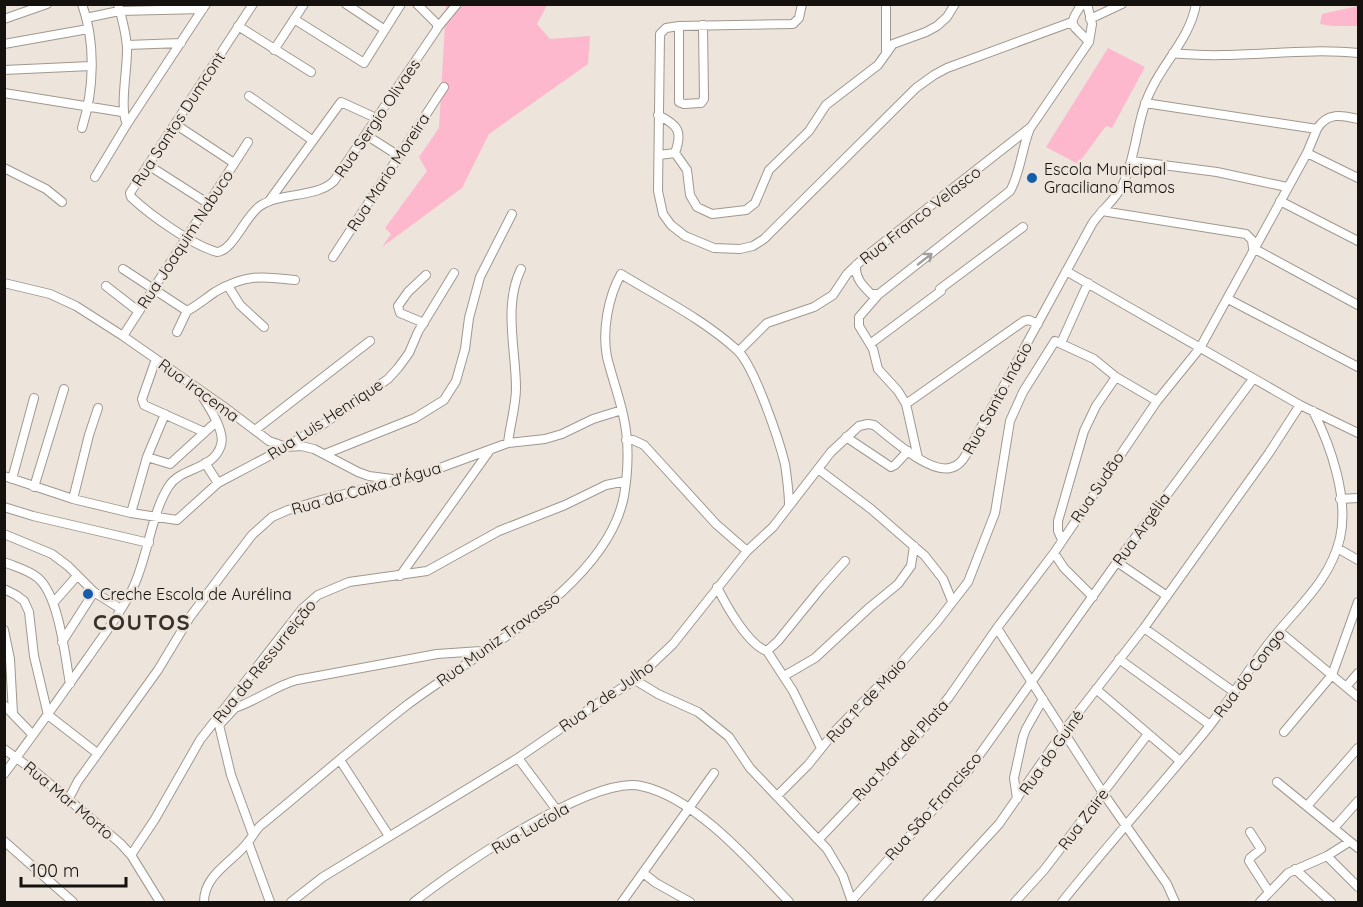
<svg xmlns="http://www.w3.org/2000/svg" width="1363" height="907" font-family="Quicksand,sans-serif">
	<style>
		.green { fill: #fdb8ce }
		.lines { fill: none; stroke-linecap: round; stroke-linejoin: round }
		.minor-casing { stroke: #a09890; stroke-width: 10 }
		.minor { stroke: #fff; stroke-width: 8 }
		.oneway { stroke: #a1a09f }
		.poi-dot { fill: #155cac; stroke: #ede4db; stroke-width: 2 }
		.labels { text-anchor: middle; stroke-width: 5; stroke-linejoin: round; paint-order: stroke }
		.street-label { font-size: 16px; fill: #14110e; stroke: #ede4db }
		.poi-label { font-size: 16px; fill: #14110e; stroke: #ede4db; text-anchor: start }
		.district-label { font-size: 22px; font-weight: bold; letter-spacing: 1.5px; fill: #38322b; stroke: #ede4db }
	</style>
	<rect width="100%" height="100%" fill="#ede4db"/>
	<path class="green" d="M446 5H547L537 24 550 39 590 36 588 64 489 134 462 188 382 247 391 234 385 228 427 171 419 157 439 128Z
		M1358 6V26H1333L1320 24 1322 14Z
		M1108 48 1145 67 1112 128 1106 126 1078 164 1046 147Z"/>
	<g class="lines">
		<g class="minor-casing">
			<path id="minor" d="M82 4C96 43 94 90 82 128
				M118 4C122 18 126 33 127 47 128 66 119 109 127 124
				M253 4 130 193 131 197C150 215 192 245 217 252 233 251 245 216 260 206 281 192 317 198 334 181L437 29V24L417 4
				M346 4 385 30
				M802 4 799 18 793 24 679 26 666 28 660 34 658 191 663 214 671 225 685 236 714 248 740 249 753 246 764 239 916 88 934 75 947 68 1072 22
				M886 4V52
				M1082 4C1066 27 1072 23 1089 42
				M86 18 119 11 203 9
				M4 19 47 4
				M294 19 364 63 401 4
				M1090 19 1122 4
				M238 26 311 72
				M679 26V102L684 104 701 103 704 99 703 25
				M438 27 457 4
				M4 44 88 29
				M127 45 181 43
				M274 50 304 4
				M1173 53C1235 60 1297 47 1358 53
				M4 70 91 66
				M4 93 122 112
				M249 96 312 140
				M658 115C678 125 683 131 675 153
				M175 124 234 163
				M1317 129C1327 112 1342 115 1358 119
				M366 135 399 156
				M1307 153 1358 178
				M659 155 675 153 687 170 690 195 697 207 712 214 746 210 755 203 769 170 809 131 826 105 878 65 893 44 926 32 937 26 947 17 955 4
				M1132 161 1217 172 1287 187
				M148 165 209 204
				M4 168 46 189 62 202
				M95 177 127 124 206 4
				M269 201 341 102 376 118
				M1280 201 1358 241
				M1102 211 1246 234 1252 240 1253 248 1358 305
				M333 257 444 87
				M856 265C855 278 862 285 871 294H879
				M123 269 187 311C197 306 206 298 215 292 245 274 262 276 295 280
				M1066 271 1300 405 1358 433
				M4 283 50 294 76 306 123 336 223 406 269 441 286 447 301 446 314 449 358 472 369 476 392 479
				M106 286 138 311
				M228 286 240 305 264 327
				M940 289 1023 227
				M1228 299 1358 367
				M424 323 400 313 398 306 408 292 426 275
				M177 332 187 311
				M123 336 248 142
				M1061 343 1088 283
				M870 344 941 291
				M739 351 767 323 814 307 833 295 847 274 864 258 1031 127 1089 42 1092 24 1087 4
				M156 359 142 399 144 405 204 432
				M906 404 1024 321 1029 320 1038 324
				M255 430 370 341
				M846 437 891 467 895 465 908 451
				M626 440H633L644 445 716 524 747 551
				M508 443C510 425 516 406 516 388 516 350 503 305 521 269
				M325 454 415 418 444 400 456 381 465 349 469 318 480 277 512 214
				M147 457 170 464 216 422
				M918 458 906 404 898 391 878 369 873 349 859 326V317L879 294 1010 191C1019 177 1022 149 1029 131
				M205 463 218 483
				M818 469 871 509 925 556 943 579 952 601
				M4 476 73 499 131 513 177 520 218 483 286 447 325 423 388 379 398 368 409 353 418 332 454 273
				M12 479 34 398
				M34 487 64 389
				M73 499 89 435 98 408
				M1340 499 1358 498
				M4 507 33 516 149 543
				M131 513 147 457 165 414
				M4 534 52 554 68 566 94 592 121 609
				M1062 540 1058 531V521L1084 431 1096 406 1116 377
				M1337 548 1358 560
				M1054 553 1064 568 1093 597
				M4 562C16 567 29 570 38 578 59 596 65 656 70 684
				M1117 562 1167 596
				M400 576 490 450
				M717 587C726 605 748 645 767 651L778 641 821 588 845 561
				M4 589 16 595 24 601 29 612 34 656 48 715 97 753
				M54 602 77 576
				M997 628 1103 793 1167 884 1175 902
				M1144 628 1234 692
				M4 630 10 659 13 714
				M1279 631 1358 697
				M62 642 94 592
				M767 651 793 691 821 748
				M1119 659 1210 725
				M784 676 815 658 870 607 898 584 911 566 914 546
				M635 680 658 694 698 712 729 737 750 768 827 849 843 876 852 902
				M1346 687 1358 673
				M1096 689 1180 761
				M4 705 32 734
				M234 709 219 725 231 775 253 835
				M222 711C249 707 271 687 297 680L437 654 481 651
				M1284 732 1332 675 1358 602
				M4 749 37 773 120 843 131 855 160 902
				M518 758 556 809
				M340 760 389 836
				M4 774C33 736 60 697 87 659 103 636 120 614 132 590 148 558 151 513 169 486 181 467 214 470 221 445 226 430 205 401 197 388
				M1277 782 1358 848
				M777 796 808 765 836 730 902 662 937 622 968 582 995 513 1010 421 1023 392 1055 341 1094 359 1116 377 1157 401
				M1017 799 1014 778 1023 737 1026 729 1043 699
				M68 800 78 781 158 670 190 617 223 573 252 535 272 517 288 510 321 500 426 473 508 443 545 439 562 434 593 419 622 410
				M1307 806 1358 748
				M1334 828 1358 801
				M1250 832 1261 849 1250 858 1249 861 1269 892
				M819 839 918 735 949 697 997 628 1054 553 1157 401 1200 348 1307 153 1317 129 1145 103
				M4 841 73 902
				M248 842 270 902
				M131 855 155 819 200 740 302 609 318 595 349 582 427 571 499 531 565 505 606 485 626 481
				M1327 856 1358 887
				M1295 869 1331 902
				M643 873 656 883 690 902
				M852 900 968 771 1117 562 1253 379
				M204 902C204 874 233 862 248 842 252 837 255 831 260 826 309 786 357 744 407 705 476 653 607 586 624 496 628 472 629 443 624 419 620 398 612 378 607 357 602 331 608 297 621 274 660 298 703 319 737 350 754 365 779 440 785 464 787 478 789 492 789 505
				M291 902 323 877 518 758 601 701 635 680 673 644 747 551 773 527 831 452 859 426 868 424 874 425C891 438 928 473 950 468 959 466 963 460 967 453L1092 224C1101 210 1116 200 1123 184 1137 154 1136 120 1151 90 1165 60 1190 38 1196 4
				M414 902C454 870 592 775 641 786 695 797 752 863 789 902
				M622 902 714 773
				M927 902 999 824 1063 732 1144 628 1269 453 1300 405
				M1015 902 1044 870 1148 734
				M1062 902C1109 843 1160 787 1208 728 1230 700 1248 670 1269 643 1295 609 1330 582 1340 538 1349 499 1331 446 1313 411
				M1260 902 1288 873 1327 856 1349 842"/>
		</g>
		<use href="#minor" class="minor"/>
	</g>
	<defs><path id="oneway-shaft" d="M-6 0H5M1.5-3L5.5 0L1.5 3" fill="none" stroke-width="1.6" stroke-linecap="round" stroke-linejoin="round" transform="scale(1.5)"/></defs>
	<use class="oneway" href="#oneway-shaft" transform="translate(925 259) rotate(-38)"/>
	<g class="poi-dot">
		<circle cx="1032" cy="178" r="6"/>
		<circle cx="88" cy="594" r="6"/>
	</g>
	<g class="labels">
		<g class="street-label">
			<text transform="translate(377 118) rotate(-56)" y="6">Rua Sergio Olivaes</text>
			<text transform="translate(178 119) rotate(-57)" y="6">Rua Santos Dumcont</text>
			<text transform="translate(388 172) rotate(-57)" y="6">Rua Mario Moreira</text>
			<text transform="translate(920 215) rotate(-38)" y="6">Rua Franco Velasco</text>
			<text transform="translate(185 239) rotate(-57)" y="6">Rua Joaquim Nabuco</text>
			<text transform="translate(199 390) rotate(36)" y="6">Rua Iracema</text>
			<text transform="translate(997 398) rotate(-61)" y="6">Rua Santo Inácio</text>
			<text transform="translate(325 419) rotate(-33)" y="6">Rua Luis Henrique</text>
			<text transform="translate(1097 487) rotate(-56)" y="6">Rua Sudão</text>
			<text transform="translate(366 488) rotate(-16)" y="6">Rua da Caixa d'Água</text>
			<text transform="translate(1141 529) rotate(-54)" y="6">Rua Argélia</text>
			<text transform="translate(498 639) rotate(-36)" y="6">Rua Muniz Travasso</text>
			<text transform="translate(264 661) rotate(-51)" y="6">Rua da Ressurreição</text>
			<text transform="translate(1249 673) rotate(-53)" y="6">Rua do Congo</text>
			<text transform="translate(606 696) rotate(-35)" y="6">Rua 2 de Julho</text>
			<text transform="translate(866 700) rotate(-47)" y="6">Rua 1º de Maio</text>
			<text transform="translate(900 750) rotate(-47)" y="6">Rua Mar del Plata</text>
			<text transform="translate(1051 752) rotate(-55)" y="6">Rua do Guiné</text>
			<text transform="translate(69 800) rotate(40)" y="6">Rua Mar Morto</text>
			<text transform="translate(933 806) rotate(-49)" y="6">Rua São Francisco</text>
			<text transform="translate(1083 819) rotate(-53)" y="6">Rua Zaire</text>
			<text transform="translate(530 828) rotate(-30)" y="6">Rua Lucíola</text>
		</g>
		<g class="poi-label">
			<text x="1044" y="175">Escola Municipal<tspan x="1044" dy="18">Graciliano Ramos</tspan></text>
			<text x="100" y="600">Creche Escola de Aurélina</text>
		</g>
		<g class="district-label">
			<text x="142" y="630">COUTOS</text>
		</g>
	</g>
	<rect width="1363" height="907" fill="none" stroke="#14110e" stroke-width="12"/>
	<path d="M21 877v9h105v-9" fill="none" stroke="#14110e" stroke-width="3"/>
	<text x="30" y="877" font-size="18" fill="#14110e" stroke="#ede4db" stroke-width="4.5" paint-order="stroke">100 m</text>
</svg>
